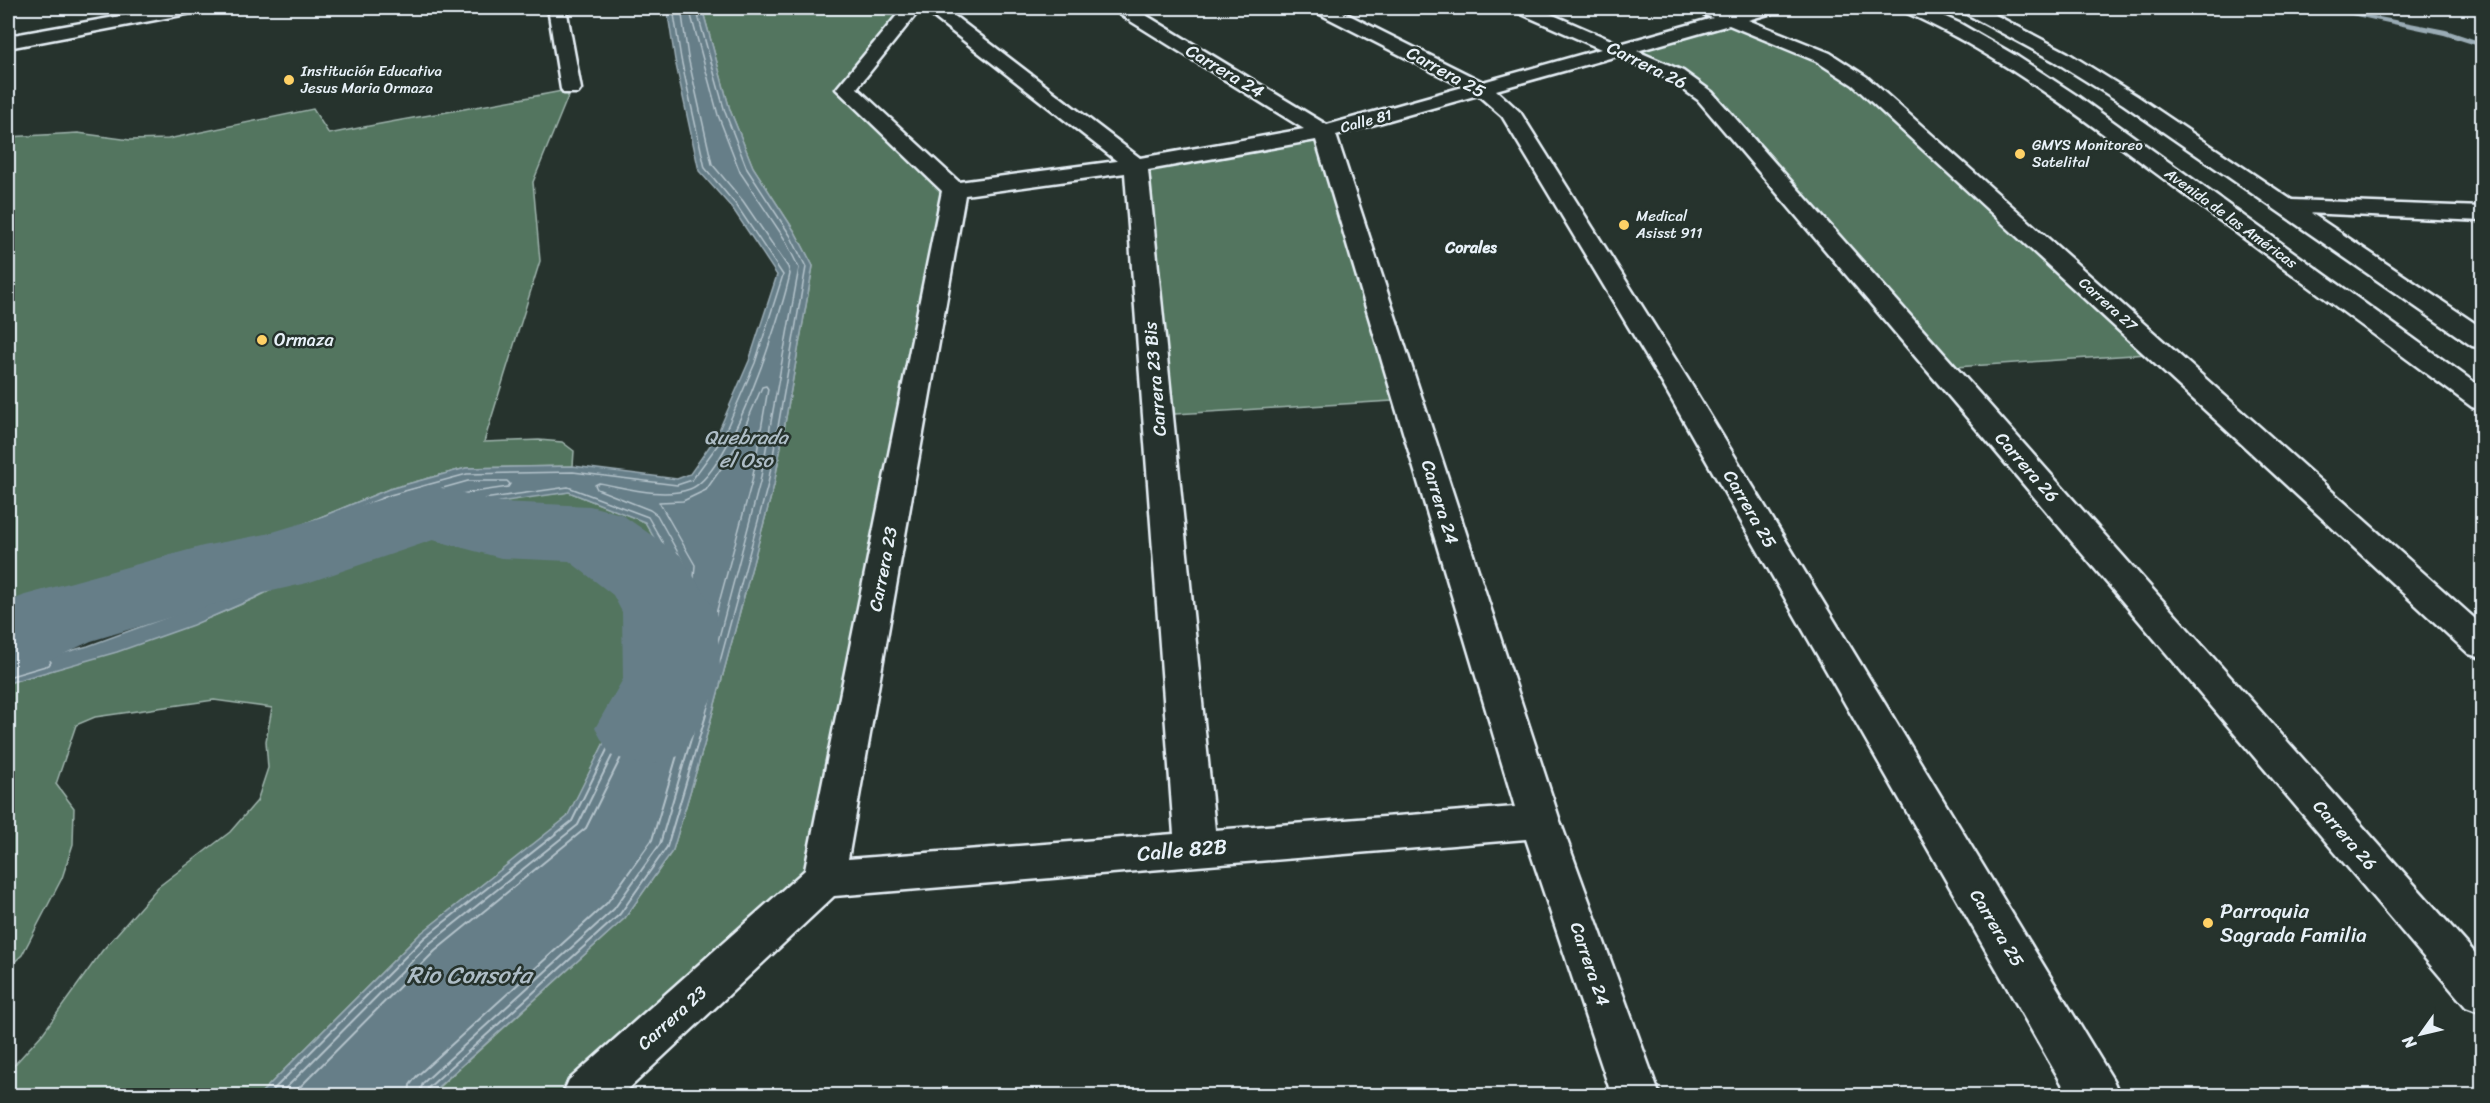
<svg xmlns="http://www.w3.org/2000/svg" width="2490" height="1103" font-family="Sriracha,sans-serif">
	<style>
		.green { fill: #53755f; stroke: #9eb3ac; stroke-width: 1.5 }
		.water { fill: #667e88; stroke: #9aacb5; stroke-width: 1.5; fill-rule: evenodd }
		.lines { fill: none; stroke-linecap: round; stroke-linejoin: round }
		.shore-far1 { stroke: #b4c3cb; stroke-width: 1.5 }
		.shore { stroke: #b4c3cb; stroke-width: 2 }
		.stream { fill: #9aacb5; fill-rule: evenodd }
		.river { fill: #667e88; fill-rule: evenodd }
		.minor-casing { stroke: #e8f1f8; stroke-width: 5 }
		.major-casing { stroke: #e8f1f8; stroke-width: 5 }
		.minor { fill: #26332d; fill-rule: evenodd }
		.major { fill: #26332d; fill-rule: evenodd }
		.poi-dot { fill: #ffd166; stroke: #26332d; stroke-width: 2 }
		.labels { text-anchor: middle; stroke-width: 5; stroke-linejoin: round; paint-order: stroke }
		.far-poi-label { font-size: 15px; fill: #e8f1f8; stroke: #26332d; text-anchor: start }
		.far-street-label { font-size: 15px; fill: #e8f1f8; stroke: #26332d }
		.far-neighbourhood-label { font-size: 16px; font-weight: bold; fill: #e8f1f8; stroke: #26332d }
		.street-label { font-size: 18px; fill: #e8f1f8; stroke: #26332d }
		.poi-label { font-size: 18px; fill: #e8f1f8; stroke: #26332d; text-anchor: start }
		.water-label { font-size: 20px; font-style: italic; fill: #aebdc6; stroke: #26332d }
		.near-street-label { font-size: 21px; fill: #e8f1f8; stroke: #26332d }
		.near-poi-label { font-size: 21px; fill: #e8f1f8; stroke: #26332d; text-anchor: start }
		.near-water-label { font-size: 24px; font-style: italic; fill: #aebdc6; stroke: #26332d }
	</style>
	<rect width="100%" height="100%" fill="#26332d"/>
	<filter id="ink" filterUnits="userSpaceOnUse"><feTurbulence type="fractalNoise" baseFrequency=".0167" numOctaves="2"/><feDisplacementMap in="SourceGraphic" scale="12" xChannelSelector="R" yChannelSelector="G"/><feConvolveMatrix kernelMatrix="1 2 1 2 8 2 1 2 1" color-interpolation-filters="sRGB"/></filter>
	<g filter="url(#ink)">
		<path class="green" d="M702 8H912L846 89 954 190 824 879 586 1095 429 1096 625 918 673 850 704 745 774 485 813 266 795 232 753 167 730 110Z
			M1731 18 1823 57 2162 353 1941 368 1705 96 1618 49Z
			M571 89 533 182 540 261 484 442 539 440 562 442 574 451 573 466 466 468 389 489 257 543 66 607 8 622V137L78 133 130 140 168 139 313 109 329 134C409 117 490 106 571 89Z
			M1324 132 1409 400 1159 415 1136 165Z
			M569 492 645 522 673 571 669 612 567 818 420 934 259 1095H8V1072L43 1033 102 951 158 887 230 832 257 801 268 768 266 741 272 708 214 700 95 717 76 725 56 784 74 808 73 844 62 878 22 955 8 968V683C91 659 174 635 253 599 312 572 365 528 429 512 474 501 523 498 569 492Z"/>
		<path class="water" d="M667 8H702L730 110 753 167 795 232 813 266 774 485 704 745 673 850 625 918 429 1095H259L420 934 567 817 669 612 673 571 645 522 569 492 429 512 380 530 255 598 193 625 117 652 8 683V622L66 607 199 563 257 543 389 489 466 468 573 466 677 479 690 474 716 437 749 361 777 275 733 209 699 171 675 60ZM273 563 222 597 88 646 59 654 27 651 8 640 24 629 110 602 203 576Z"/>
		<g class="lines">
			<path class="shore-far1" d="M689 8 718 115 740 172 784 238 799 268 760 482 698 717
				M696 8 725 112 747 169 790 235 806 267 768 484 705 717
				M468 481H507L510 484 508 487 426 499 375 517 286 566 283 565 277 553 278 549 393 502Z
				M8 647 26 657 49 659 51 662 49 665 8 677
				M623 717 674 614 679 571 648 517 568 487 427 507 377 525 245 596 242 591 273 571 274 562 268 558 232 564 229 560 390 495 467 474 573 472 677 485 692 480 722 439 755 363 783 275 737 206 705 168 681 59 673 8
				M632 717 682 615 686 567 657 515 650 510 597 489 595 485 599 483C627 488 663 499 690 489 730 474 781 316 790 274L788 267 743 201 712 164 688 57 681 8
				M641 717 691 617 695 565 659 502 683 501 706 490 736 447 762 387 766 386 768 389 752 481 688 717"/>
			<path class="shore" d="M267 1096 424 938 572 821 624 715
				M278 1096 429 944 578 825 632 715
				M291 1096 435 951 586 828 642 715
				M409 1096 410 1085 416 1077 607 903 652 840 689 715
				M418 1096 423 1083 614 909 660 844 698 715
				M425 1096 428 1088 620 914 667 847 706 715"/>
			<path class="stream" d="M2319 8H2333L2446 30 2482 42V47L2444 35Z"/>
			<path class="river" d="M429 485 501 502 590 506 621 514 680 555 716 612 721 680 682 755 646 766 610 755 595 728 623 679 622 612 613 595 569 561 501 558 433 540 307 583 211 605 91 641 42 664 8 673V602L25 595 203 546 266 534Z"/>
			<g class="minor-casing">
				<path id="minor" d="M166 8H201L198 12 192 13 8 48V36Z
					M548 8H566L581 89 578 93H564L561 89Z
					M903 8H921L857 88 959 182 1117 161 927 12 924 8H944L1140 158 1304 129 1116 12 1113 8H1134L1327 125 1463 87 1316 12 1313 8H1335L1483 82 1601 49 1517 12 1514 8H1537L1620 44 1713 18 1698 12 1695 8H1718L1731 13 1751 8H1778L1775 12 1748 20 1830 53 1867 77 2482 625V658L2469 654 1853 85 1816 61 1729 25 1637 51 1683 71 1712 92 2482 961V1013L2466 1007 1698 100 1669 79 1617 56 1496 90 1520 112 1689 381 2113 1080 2120 1096H2069L1661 381 1502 116 1478 95 1336 135 1560 821 1660 1096H1612L1526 839 834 896 621 1096H562L569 1080 805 870 942 191 836 89ZM1316 140 1515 807 1215 830 1148 170ZM1125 173 1174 834 848 859 965 195Z
					M2291 200 2482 207V221L2283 212 2279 207 2283 202Z"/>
			</g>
			<g class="major-casing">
				<path id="major" d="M1902 8H1925L1959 23 2018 57 2076 95 2482 388V410L2472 407C2372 333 2272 259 2172 185 2086 122 2003 55 1905 12Z
					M1960 8H1982L2068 53 2137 96 2482 328V348L2472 346 2123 104 2054 61 1963 12Z"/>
			</g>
			<use href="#minor" class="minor"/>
			<use href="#major" class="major"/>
		</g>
	</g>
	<g class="poi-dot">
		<circle cx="289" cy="80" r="6"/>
		<circle cx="2020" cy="154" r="6"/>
		<circle cx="1624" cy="225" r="6"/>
		<circle cx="262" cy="340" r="6"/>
		<circle cx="2208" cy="923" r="6"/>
	</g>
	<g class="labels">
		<g class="far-poi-label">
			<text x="301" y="76">Institución Educativa<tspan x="301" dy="17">Jesus Maria Ormaza</tspan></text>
			<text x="2032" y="150">GMYS Monitoreo<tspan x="2032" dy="17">Satelital</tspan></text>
			<text x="1636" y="221">Medical<tspan x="1636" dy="17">Asisst 911</tspan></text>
		</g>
		<g class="far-street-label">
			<text transform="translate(1366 121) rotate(-15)" y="5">Calle 81</text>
			<text transform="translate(2231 218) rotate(36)" y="5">Avenida de las Américas</text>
			<text transform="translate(2108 304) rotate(42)" y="5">Carrera 27</text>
		</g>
		<g class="far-neighbourhood-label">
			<text x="1471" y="253">Corales</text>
		</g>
		<g class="street-label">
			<text transform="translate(1647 65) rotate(26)" y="6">Carrera 26</text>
			<text transform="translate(1225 71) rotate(31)" y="6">Carrera 24</text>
			<text transform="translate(1446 72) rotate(29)" y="6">Carrera 25</text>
			<text transform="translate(1155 379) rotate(-95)" y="6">Carrera 23 Bis</text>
			<text transform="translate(2027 467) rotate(49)" y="6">Carrera 26</text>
			<text transform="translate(1440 502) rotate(73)" y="6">Carrera 24</text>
			<text transform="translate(1750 509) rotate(60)" y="6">Carrera 25</text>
			<text transform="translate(883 569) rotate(-79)" y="6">Carrera 23</text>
			<text transform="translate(2345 835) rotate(49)" y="6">Carrera 26</text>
			<text transform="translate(1997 928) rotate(59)" y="6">Carrera 25</text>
			<text transform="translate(1590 964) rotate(71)" y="6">Carrera 24</text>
			<text transform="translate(672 1018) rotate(-42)" y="6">Carrera 23</text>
		</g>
		<g class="poi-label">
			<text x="274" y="346">Ormaza</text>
		</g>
		<g class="water-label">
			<text x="746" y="444">Quebrada<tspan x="746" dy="23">el Oso</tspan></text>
		</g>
		<g class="near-street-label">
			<text transform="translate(1182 850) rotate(-5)" y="7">Calle 82B</text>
		</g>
		<g class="near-poi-label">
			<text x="2220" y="918">Parroquia<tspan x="2220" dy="24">Sagrada Familia</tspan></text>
		</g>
		<g class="near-water-label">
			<text x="469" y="983">Rio Consota</text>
		</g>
	</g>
	<rect width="2490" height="1103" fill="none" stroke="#26332d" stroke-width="30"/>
	<rect x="15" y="15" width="2460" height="1073" fill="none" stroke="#e8f1f8" stroke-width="2" filter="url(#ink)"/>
	<g transform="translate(2421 1034) rotate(236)" stroke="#26332d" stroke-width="4.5" paint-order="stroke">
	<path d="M0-4.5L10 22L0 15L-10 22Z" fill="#e8f1f8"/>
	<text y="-9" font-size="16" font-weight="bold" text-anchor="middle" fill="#e8f1f8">N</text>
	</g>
</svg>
